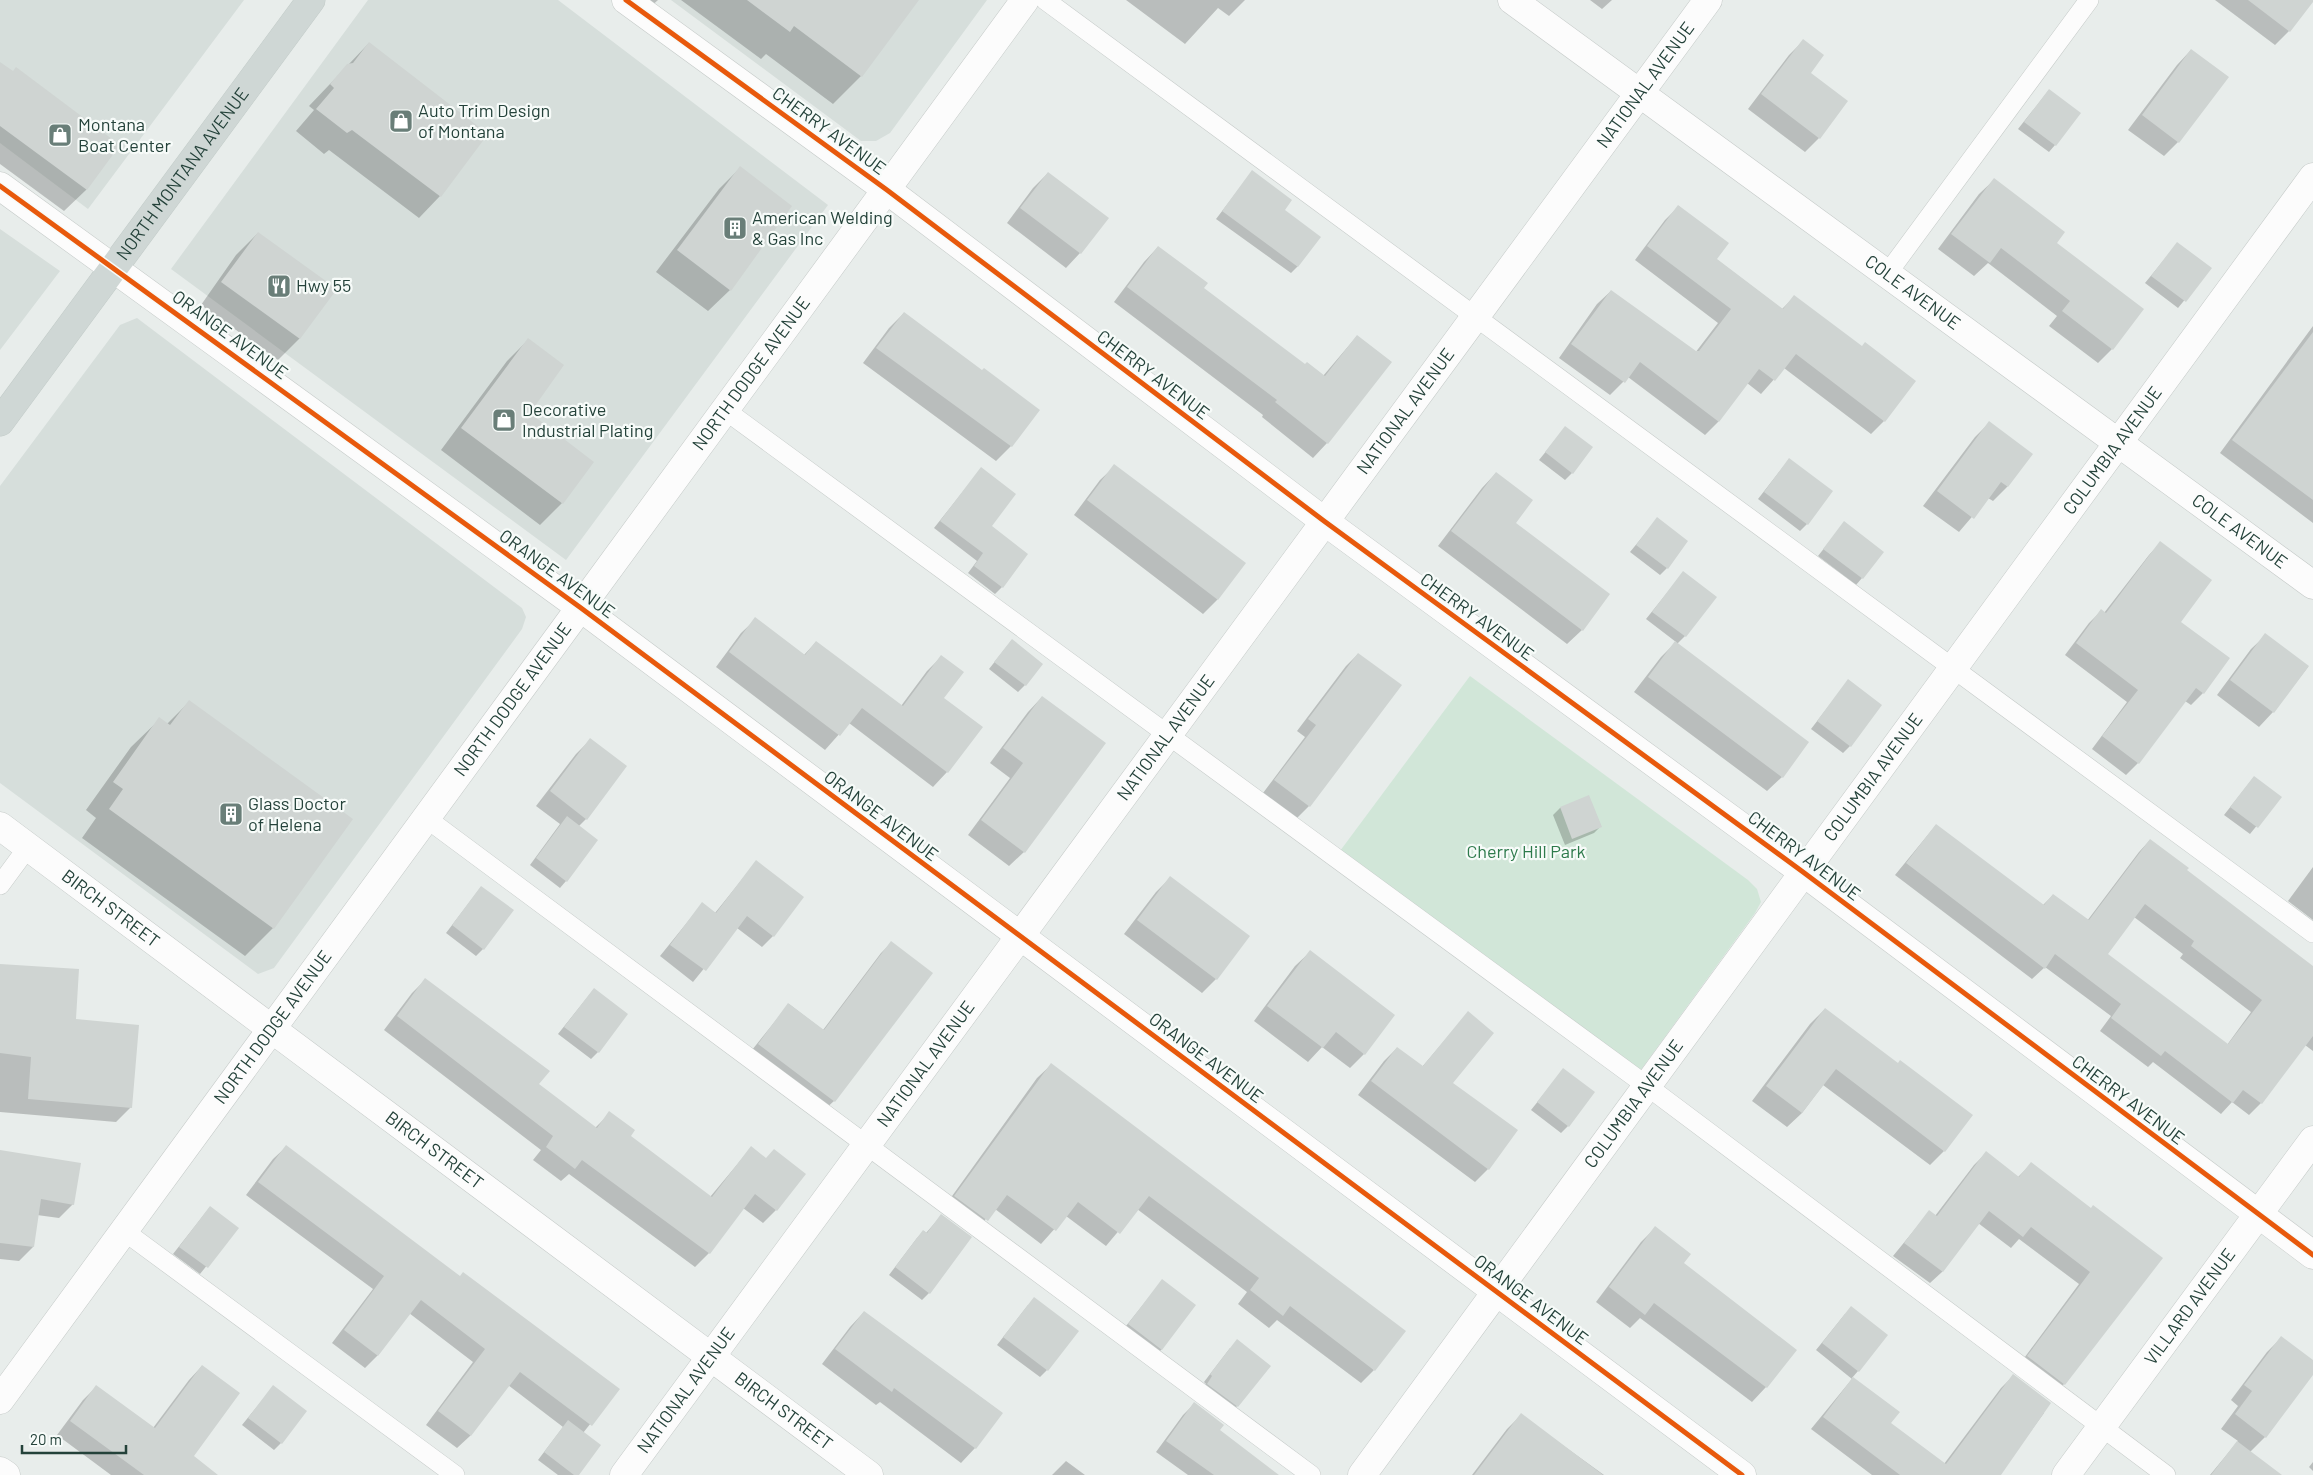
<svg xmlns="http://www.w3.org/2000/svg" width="2313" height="1475" font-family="Barlow,sans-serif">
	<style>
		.built { fill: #d6dedb }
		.green { fill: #d1e6d8 }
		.shadow { fill: #0003; fill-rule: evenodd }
		.building { fill: #cfd4d2; fill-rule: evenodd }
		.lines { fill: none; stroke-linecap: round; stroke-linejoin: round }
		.service-casing { stroke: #c5cac8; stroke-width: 20 }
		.minor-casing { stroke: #c5cac8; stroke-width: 29 }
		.tertiary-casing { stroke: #c5cac8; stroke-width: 29 }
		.primary-casing { stroke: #c3ccc9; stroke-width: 29 }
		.service { stroke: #fcfcfc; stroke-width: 19 }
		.minor { stroke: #fcfcfc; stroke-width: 28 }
		.tertiary { stroke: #fcfcfc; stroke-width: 28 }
		.primary { stroke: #cfd7d5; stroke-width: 28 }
		.cycleway-casing { stroke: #f7fbf9; stroke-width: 8 }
		.cycleway { stroke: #e8590c; stroke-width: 5 }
		.labels { text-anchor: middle; stroke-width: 4.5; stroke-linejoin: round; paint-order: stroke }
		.street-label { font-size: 18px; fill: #24423a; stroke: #f7fbf9 }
		.poi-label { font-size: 18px; fill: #24423a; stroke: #f7fbf9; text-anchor: start }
		.park-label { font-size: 18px; fill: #2d7a4b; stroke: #f7fbf9 }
	</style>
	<rect width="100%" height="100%" fill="#e8edeb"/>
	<path class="built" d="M0 0H244L88 209 0 143Z
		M368 0H558L828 205 566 560 171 269Z
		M671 0H987L890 133 876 141H861Z
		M0 229 60 271 0 350Z
		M137 318 522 608 526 617 522 629 274 968 258 974 0 783V486L120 325Z"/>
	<path class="green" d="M1470 676 1748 880 1757 889 1761 902 1755 913 1640 1071 1340 851Z"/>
	<path class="shadow" d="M633 0H658L647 10Z
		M681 0H917L861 76 833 104 766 54 761 59Z
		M1126 0H1245L1229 16 1218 8 1185 44Z
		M1590 0H1612L1602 9Z
		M2215 0H2313L2289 31 2275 45Z
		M1803 41 1819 138 1805 152 1748 109 1789 55Z
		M369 43 440 196 419 218 329 150 324 154 296 131 314 110 309 106Z
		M2191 50 2178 142 2164 156 2128 130 2177 65Z
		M0 70 119 145 86 190 64 211 0 164Z
		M2049 90 2055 145 2049 152 2018 129Z
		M740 168 730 290 708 311 656 272 719 189Z
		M1252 172 1283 210 1298 266 1291 273 1216 219Z
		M1048 173 1080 253 1066 268 1007 223 1033 188Z
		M1994 180 2055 243 2112 349 2098 363 2049 326 2057 316 1988 263 1974 276 1938 249 1979 194Z
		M1679 206 1716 259 1782 309 1794 297 1861 348 1884 421 1871 434 1784 368 1761 394 1747 383 1718 422 1705 435 1628 377 1610 395 1559 358 1597 304 1611 291 1695 353 1718 323 1635 260 1665 220Z
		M258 233 300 338 278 360 201 305 236 255Z
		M2177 244 2210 269 2178 308 2145 283Z
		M1158 247 1202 289 1305 366 1323 376 1357 336 1391 362 1327 443 1313 458 1262 417 1263 415 1114 302 1144 262Z
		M904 313 981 372 1038 410 1011 446 996 461 863 363 889 328Z
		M2313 326V523L2220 453Z
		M528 340 529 413 562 503 540 525 441 450 507 361Z
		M1989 423 2031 455 2007 487 1993 501 1988 498 1959 532 1923 506 1975 437Z
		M1565 428 1572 473 1565 480 1539 460Z
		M1115 466 1244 563 1217 600 1203 614 1074 515 1100 480Z
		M1783 467 1807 524 1800 531 1758 499Z
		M981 469 1002 587 995 594 968 573 977 561 934 528Z
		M1496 473 1514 523 1582 630 1567 644 1438 546 1482 488Z
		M1657 519 1667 568 1660 575 1630 552Z
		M1844 523 1862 578 1856 585 1818 556Z
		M2160 543 2179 622 2228 659 2203 693 2191 705 2185 701 2138 763 2126 775 2092 749 2127 702 2065 655 2089 623 2101 611 2104 613 2149 555Z
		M1683 573 1685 636 1677 644 1782 777 1767 791 1634 692 1661 657 1676 642 1646 619Z
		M756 619 804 655 816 642 901 706 927 671 941 657 943 699 981 728 947 772 933 787 849 723 825 750 716 667 741 633Z
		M2266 635 2308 667 2273 712 2259 727 2217 695 2251 649Z
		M1012 640 1025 685 1018 692 989 669Z
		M1358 654 1400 686 1309 806 1297 818 1263 793 1305 737 1297 731 1346 666Z
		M1848 681 1850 746 1843 753 1811 729Z
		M1042 697 1024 852 1009 866 968 835 1010 778 990 763 1028 712Z
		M189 702 273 928 245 956 82 838 96 818 86 810 131 747 160 719 167 724Z
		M590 740 586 819 578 827 566 881 560 888 530 865 560 824 536 806 576 754Z
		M2254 777 2280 797 2250 834 2224 815Z
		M1589 797 1601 826 1594 833 1565 845 1553 815 1560 808Z
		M1936 825 2042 906 2053 895 2087 921 2139 852 2150 840 2185 870 2313 968V1051L2305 1045 2261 1103 2249 1115 2232 1102 2221 1114 2153 1062 2148 1067 2100 1031 2111 1016 2045 967 2032 979 1895 875ZM2134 917 2183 954 2180 958 2251 1012 2227 1045 2106 954Z
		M756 862 773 936 762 947 737 928 693 982 660 956 702 904 715 913Z
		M2313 867V920L2288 901Z
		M1170 878 1216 979 1202 993 1124 934 1156 892Z
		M481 887 483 949 476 956 446 933Z
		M891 943 834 1101 823 1111 748 1055 789 1004 823 1030 881 953Z
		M1310 952 1364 1054 1350 1068 1322 1047 1308 1062 1254 1021 1295 966Z
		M0 965 75 1020 131 1107 116 1122 0 1112Z
		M425 980 538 1085 595 1128 610 1113 629 1136 710 1197 751 1148 776 1210 763 1223 743 1208 709 1253 695 1267 569 1174 561 1181 533 1160 541 1150 384 1030 412 993Z
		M594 989 598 1052 591 1059 558 1034Z
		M1825 1009 1944 1151 1930 1165 1823 1085 1802 1113 1787 1127 1752 1101 1810 1024Z
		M1468 1013 1451 1083 1516 1130 1488 1169 1475 1182 1358 1095 1384 1061 1397 1048 1422 1067Z
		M1051 1065 1374 1370 1361 1383 1277 1320 1269 1328 1238 1304 1247 1292 1137 1209 1106 1246 1066 1216 1041 1244 995 1209 973 1233 942 1210 1037 1078Z
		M1563 1070 1568 1126 1561 1133 1531 1110Z
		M286 1147 460 1277 618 1389 583 1433 577 1475H558L538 1460 563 1427 508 1385 470 1436 457 1448 426 1425 473 1362 409 1313 378 1355 365 1368 332 1343 373 1289 246 1195 273 1159Z
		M0 1151 73 1204 59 1218 37 1215 33 1247 19 1261 0 1259Z
		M1986 1153 2018 1177 2031 1164 2090 1209 2117 1313 2064 1384 2052 1396 2016 1369 2079 1284 2019 1239 2011 1248 1978 1223 1942 1272 1930 1283 1893 1256 1929 1212 1935 1216 1974 1165Z
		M210 1207 237 1228 200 1274 173 1254Z
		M941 1216 929 1293 922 1300 889 1275 917 1238 924 1231 926 1233Z
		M1655 1228 1682 1264 1795 1350 1766 1387 1752 1402 1640 1318 1630 1328 1596 1302 1641 1242Z
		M1162 1281V1349L1155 1356 1122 1331Z
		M1028 1305 1047 1370 1040 1377 997 1345Z
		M864 1312 1002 1413 975 1448 961 1463 880 1402 876 1405 822 1364 850 1327Z
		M1845 1314 1858 1371 1852 1378 1898 1412 1889 1423 1944 1464 2001 1388 2013 1376 2044 1413 1999 1475H1872L1811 1429 1852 1379 1816 1350Z
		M2281 1338 2313 1362V1373L2265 1437 2250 1452 2273 1475H2210L2238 1441 2221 1429 2238 1406 2231 1400 2267 1352Z
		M1230 1348 1237 1406 1231 1413 1201 1391 1206 1384 1204 1382Z
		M202 1366 192 1457 217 1475H111L57 1435 83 1400 96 1387 153 1428 189 1380Z
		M273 1387 281 1443 274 1450 242 1425Z
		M1194 1404 1218 1431 1277 1475H1188L1156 1452 1183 1415Z
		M1521 1415 1604 1475H1472L1507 1429Z
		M1066 1461 1085 1475H1052Z
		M2313 1462V1471L2309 1467Z"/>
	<path class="building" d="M747 0H919L862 77 794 26 790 32Z
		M2248 0H2313V2L2290 32Z
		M1803 39 1824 55 1811 73 1848 101 1820 139 1761 94Z
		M369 42 488 134 441 197 352 130 347 133 316 109 334 88 330 84 347 64 353 63Z
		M2191 49 2229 77 2179 143 2142 115Z
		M0 62 13 71 16 67 120 145 87 190 0 126Z
		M2049 89 2081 113 2056 146 2024 122Z
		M740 166 792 206 731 291 677 250Z
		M1252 170 1292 200 1285 210 1321 237 1298 267 1222 211Z
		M1048 172 1109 218 1081 254 1020 208Z
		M1994 178 2065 232 2057 243 2144 309 2113 350 2062 311 2070 301 2001 248 1990 263 1951 234Z
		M1678 205 1729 243 1717 259 1783 309 1794 295 1862 346 1865 342 1916 381 1885 422 1796 354 1775 381 1759 369 1719 422 1640 362 1625 383 1571 344 1611 290 1696 351H1699L1731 309 1647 246Z
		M258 232 337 289 300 339 221 282Z
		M2177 242 2212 268 2186 302 2151 276Z
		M1158 246 1208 283 1204 288 1305 364 1307 362 1325 376 1357 335 1392 362 1328 444 1275 402 1277 400 1127 287Z
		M904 312 982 370 984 368 1040 410 1012 447 876 348Z
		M2313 332V500L2232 440Z
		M528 338 564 365 530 413 594 462 563 504 461 428Z
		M1989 421 2033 454 2008 487 2001 482 1974 519 1937 491Z
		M1565 426 1593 447 1573 474 1545 452Z
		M1789 458 1833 491 1808 525 1764 492Z
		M1114 464 1246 563 1218 600 1087 500Z
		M981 467 1016 494 992 526 1028 554 1003 588 974 566 983 553 940 521Z
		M1496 472 1533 500 1516 523 1610 594 1583 631 1451 531Z
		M1657 517 1688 541 1668 569 1636 545Z
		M1844 521 1884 552 1863 579 1823 549Z
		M2160 541 2212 580 2181 622 2230 658 2204 694 2196 688 2139 764 2102 736 2138 690 2076 643 2101 609 2106 613Z
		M1683 571 1717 597 1686 637 1652 612Z
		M755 617 805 655 816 641 903 706 941 655 964 672 944 698 983 727 948 773 862 708 840 736 729 652Z
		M2265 633 2309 666 2274 713 2230 680Z
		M1012 639 1043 664 1026 686 994 662Z
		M1675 641 1809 742 1783 778 1648 677Z
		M1358 653 1402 685 1310 807 1274 780 1316 725 1308 719Z
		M1848 679 1882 705 1851 747 1817 721Z
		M1042 696 1106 743 1025 853 981 820 1023 763 1003 748Z
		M189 700 353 819 274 929 109 809 123 789 113 782 159 717 170 725Z
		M590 738 627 766 587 820 550 791Z
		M2254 776 2282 797 2258 828 2230 807Z
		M1589 795 1602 827 1572 839 1560 807Z
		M567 816 598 840 567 882 536 858Z
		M1936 824 2044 905 2053 894 2089 920 2150 839 2189 868 2187 870 2313 966V1036L2262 1104 2243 1090 2233 1103 2165 1051 2161 1056 2111 1018 2121 1004 2055 954 2045 969 1906 863ZM2145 904 2194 941 2191 946 2262 1000 2228 1044 2108 954Z
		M756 860 804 897 774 937 747 916 706 971 670 945 702 902 716 913Z
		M1170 876 1250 936 1217 980 1137 920Z
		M481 886 514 910 484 950 452 925Z
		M891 941 933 973 835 1102 758 1044 788 1003 824 1030Z
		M1310 950 1395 1015 1365 1055 1336 1032 1323 1048 1267 1006Z
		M0 964 79 969 76 1019 139 1025 132 1108 28 1099 31 1057 0 1053Z
		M425 978 550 1071 539 1084 597 1128 609 1111 635 1130 631 1136 712 1197 751 1146 766 1158 774 1149 806 1174 777 1211 755 1194 710 1254 582 1160 575 1169 546 1147 553 1136 397 1016Z
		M594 988 628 1014 599 1053 564 1027Z
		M1825 1008 1898 1063 1900 1060 1973 1115 1945 1152 1836 1069 1802 1113 1766 1086Z
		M1468 1011 1494 1033 1453 1083 1518 1130 1489 1170 1371 1081 1397 1047 1423 1066Z
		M1051 1063 1406 1331 1375 1371 1290 1306 1283 1316 1250 1290 1259 1278 1149 1196 1120 1234 1078 1202 1056 1231 1007 1195 988 1221 954 1196Z
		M1563 1068 1595 1092 1569 1127 1537 1102Z
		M286 1145 460 1276 463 1272 620 1389 592 1426 520 1372 471 1436 438 1411 485 1349 421 1300 378 1356 344 1330 384 1276 258 1182Z
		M0 1150 81 1163 74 1205 41 1199 34 1247 0 1243Z
		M1986 1151 2019 1177 2031 1162 2091 1208 2093 1205 2163 1258 2065 1385 2027 1356 2090 1272 2031 1227 2023 1237 1989 1211 1943 1272 1904 1243 1929 1210 1937 1216Z
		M210 1206 239 1228 208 1268 179 1247Z
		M941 1214 972 1237 930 1294 895 1267 923 1230 927 1233Z
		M1655 1226 1691 1254 1684 1263 1797 1350 1767 1388 1654 1303 1645 1315 1609 1287Z
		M1162 1279 1196 1305 1162 1350 1128 1324Z
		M1034 1297 1079 1331 1048 1371 1003 1337Z
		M1851 1306 1888 1335 1859 1372 1822 1343Z
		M864 1311 1003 1413 976 1449 894 1388 892 1392 835 1349Z
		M2281 1336 2313 1360V1375L2266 1438 2235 1414 2252 1391 2244 1385Z
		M1237 1339 1271 1366 1238 1407 1207 1384 1212 1376 1210 1374Z
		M202 1365 240 1393 194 1456 218 1475H144L70 1421 96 1385 155 1428Z
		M2013 1374 2051 1403 2001 1475H1900L1823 1417 1853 1377 1900 1412 1891 1423 1946 1464Z
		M273 1385 307 1411 282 1444 248 1418Z
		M1194 1402 1224 1425 1220 1430 1279 1475H1214L1166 1441Z
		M1521 1413 1603 1475H1474Z
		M568 1420 601 1445 579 1475H574L544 1452Z
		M2237 1441 2282 1475H2211Z"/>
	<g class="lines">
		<g class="service-casing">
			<path id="service" d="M1045 0 2313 933
				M1887 274 2089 0
				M725 410 1647 1086 2166 1475
				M426 818 1311 1475
				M0 885 28 847
				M124 1231 455 1475"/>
		</g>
		<g class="minor-casing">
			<g id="minor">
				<path d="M626 0 887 190 1324 521 1803 872 2313 1255"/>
				<path id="s1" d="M1512 0 2313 585"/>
				<path d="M0 186 581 608 1742 1475"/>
				<path id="s2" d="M0 826 869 1475"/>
				<path id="s3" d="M0 1400 1025 0"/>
				<path d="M0 1471 6 1475"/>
				<path id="s4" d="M624 1475 1708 0"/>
				<path id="s5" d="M1362 1475 2313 177"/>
			</g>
		</g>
		<g class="tertiary-casing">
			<g id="tertiary">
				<path id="s6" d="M2066 1475 2313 1140"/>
			</g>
		</g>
		<g class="primary-casing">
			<g id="primary">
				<path id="s7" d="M0 422 311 0"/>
			</g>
		</g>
		<use href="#service" class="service"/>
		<use href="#minor" class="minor"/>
		<use href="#tertiary" class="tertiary"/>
		<use href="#primary" class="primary"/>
		<g class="cycleway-casing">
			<path id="cycleway" d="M626 0 887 190 1324 521 1803 872 2313 1255
				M0 186 581 608 1742 1475"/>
		</g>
		<use href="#cycleway" class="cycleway"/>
	</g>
	<defs>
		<g id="shop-square" transform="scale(1.25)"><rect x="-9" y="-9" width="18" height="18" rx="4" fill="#697e78" stroke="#f7fbf9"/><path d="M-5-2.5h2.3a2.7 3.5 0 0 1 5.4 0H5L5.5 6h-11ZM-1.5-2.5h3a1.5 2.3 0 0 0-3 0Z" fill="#fff"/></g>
		<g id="building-square" transform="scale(1.25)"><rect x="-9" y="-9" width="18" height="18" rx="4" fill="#697e78" stroke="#f7fbf9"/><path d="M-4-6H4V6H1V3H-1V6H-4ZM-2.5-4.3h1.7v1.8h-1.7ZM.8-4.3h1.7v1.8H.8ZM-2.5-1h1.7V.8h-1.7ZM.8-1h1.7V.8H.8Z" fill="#fff"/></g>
		<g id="restaurant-square" transform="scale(1.25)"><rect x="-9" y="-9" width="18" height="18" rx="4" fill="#697e78" stroke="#f7fbf9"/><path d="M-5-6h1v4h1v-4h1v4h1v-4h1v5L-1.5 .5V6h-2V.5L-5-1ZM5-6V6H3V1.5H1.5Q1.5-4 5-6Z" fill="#fff"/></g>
	</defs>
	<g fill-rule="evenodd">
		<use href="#shop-square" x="401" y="121"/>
		<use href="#shop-square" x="60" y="135"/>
		<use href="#building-square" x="735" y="228"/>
		<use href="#restaurant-square" x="279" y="286"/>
		<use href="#shop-square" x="504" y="420"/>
		<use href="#building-square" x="231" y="814"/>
	</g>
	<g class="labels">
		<g class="street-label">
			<text dy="6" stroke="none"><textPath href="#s4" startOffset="1725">NATIONAL AVENUE</textPath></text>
			<text transform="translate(829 131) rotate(36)" y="6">CHERRY AVENUE</text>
			<text dy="6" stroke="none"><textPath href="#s7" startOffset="308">NORTH MONTANA AVENUE</textPath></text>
			<text dy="6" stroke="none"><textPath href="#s1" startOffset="496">COLE AVENUE</textPath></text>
			<text transform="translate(230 335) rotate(36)" y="6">ORANGE AVENUE</text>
			<text dy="6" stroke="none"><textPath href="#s3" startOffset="1272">NORTH DODGE AVENUE</textPath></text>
			<text transform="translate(1153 375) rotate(37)" y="6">CHERRY AVENUE</text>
			<text dy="6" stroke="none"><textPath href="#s4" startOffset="1320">NATIONAL AVENUE</textPath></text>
			<text dy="6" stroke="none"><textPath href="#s5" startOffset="1270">COLUMBIA AVENUE</textPath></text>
			<text dy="6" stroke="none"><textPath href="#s1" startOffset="901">COLE AVENUE</textPath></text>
			<text transform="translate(557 574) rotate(36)" y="6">ORANGE AVENUE</text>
			<text transform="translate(1477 617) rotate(36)" y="6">CHERRY AVENUE</text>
			<text dy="6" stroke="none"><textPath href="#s3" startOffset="868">NORTH DODGE AVENUE</textPath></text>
			<text dy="6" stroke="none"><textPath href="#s4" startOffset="915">NATIONAL AVENUE</textPath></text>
			<text dy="6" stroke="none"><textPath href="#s5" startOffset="865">COLUMBIA AVENUE</textPath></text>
			<text transform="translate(881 816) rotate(37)" y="6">ORANGE AVENUE</text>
			<text transform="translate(1804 856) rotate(37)" y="6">CHERRY AVENUE</text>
			<text dy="6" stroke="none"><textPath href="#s2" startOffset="138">BIRCH STREET</textPath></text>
			<text dy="6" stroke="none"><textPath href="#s3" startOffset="462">NORTH DODGE AVENUE</textPath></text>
			<text transform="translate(1206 1058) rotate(37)" y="6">ORANGE AVENUE</text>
			<text dy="6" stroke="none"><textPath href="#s4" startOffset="510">NATIONAL AVENUE</textPath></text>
			<text transform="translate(2128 1100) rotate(37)" y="6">CHERRY AVENUE</text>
			<text dy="6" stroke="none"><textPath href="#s5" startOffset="460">COLUMBIA AVENUE</textPath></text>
			<text dy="6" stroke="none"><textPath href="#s2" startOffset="542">BIRCH STREET</textPath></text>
			<text transform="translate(1531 1300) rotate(37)" y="6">ORANGE AVENUE</text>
			<text dy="6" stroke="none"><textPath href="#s6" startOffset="209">VILLARD AVENUE</textPath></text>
			<text dy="6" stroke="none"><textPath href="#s4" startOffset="105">NATIONAL AVENUE</textPath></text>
			<text dy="6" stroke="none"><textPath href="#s2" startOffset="978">BIRCH STREET</textPath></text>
		</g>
		<g class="poi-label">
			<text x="418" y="117">Auto Trim Design<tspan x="418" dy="21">of Montana</tspan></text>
			<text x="78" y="131">Montana<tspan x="78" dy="21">Boat Center</tspan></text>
			<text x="752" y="224">American Welding<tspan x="752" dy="21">&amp; Gas Inc</tspan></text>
			<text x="296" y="292">Hwy 55</text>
			<text x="522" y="416">Decorative<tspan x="522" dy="21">Industrial Plating</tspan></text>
			<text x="248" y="810">Glass Doctor<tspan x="248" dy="21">of Helena</tspan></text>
		</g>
		<g class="park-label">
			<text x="1526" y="858">Cherry Hill Park</text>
		</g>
	</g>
	<path d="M22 1445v8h104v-8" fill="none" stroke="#24423a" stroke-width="2.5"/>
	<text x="30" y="1445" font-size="15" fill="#24423a" stroke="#f7fbf9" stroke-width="4" paint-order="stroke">20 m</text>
</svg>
